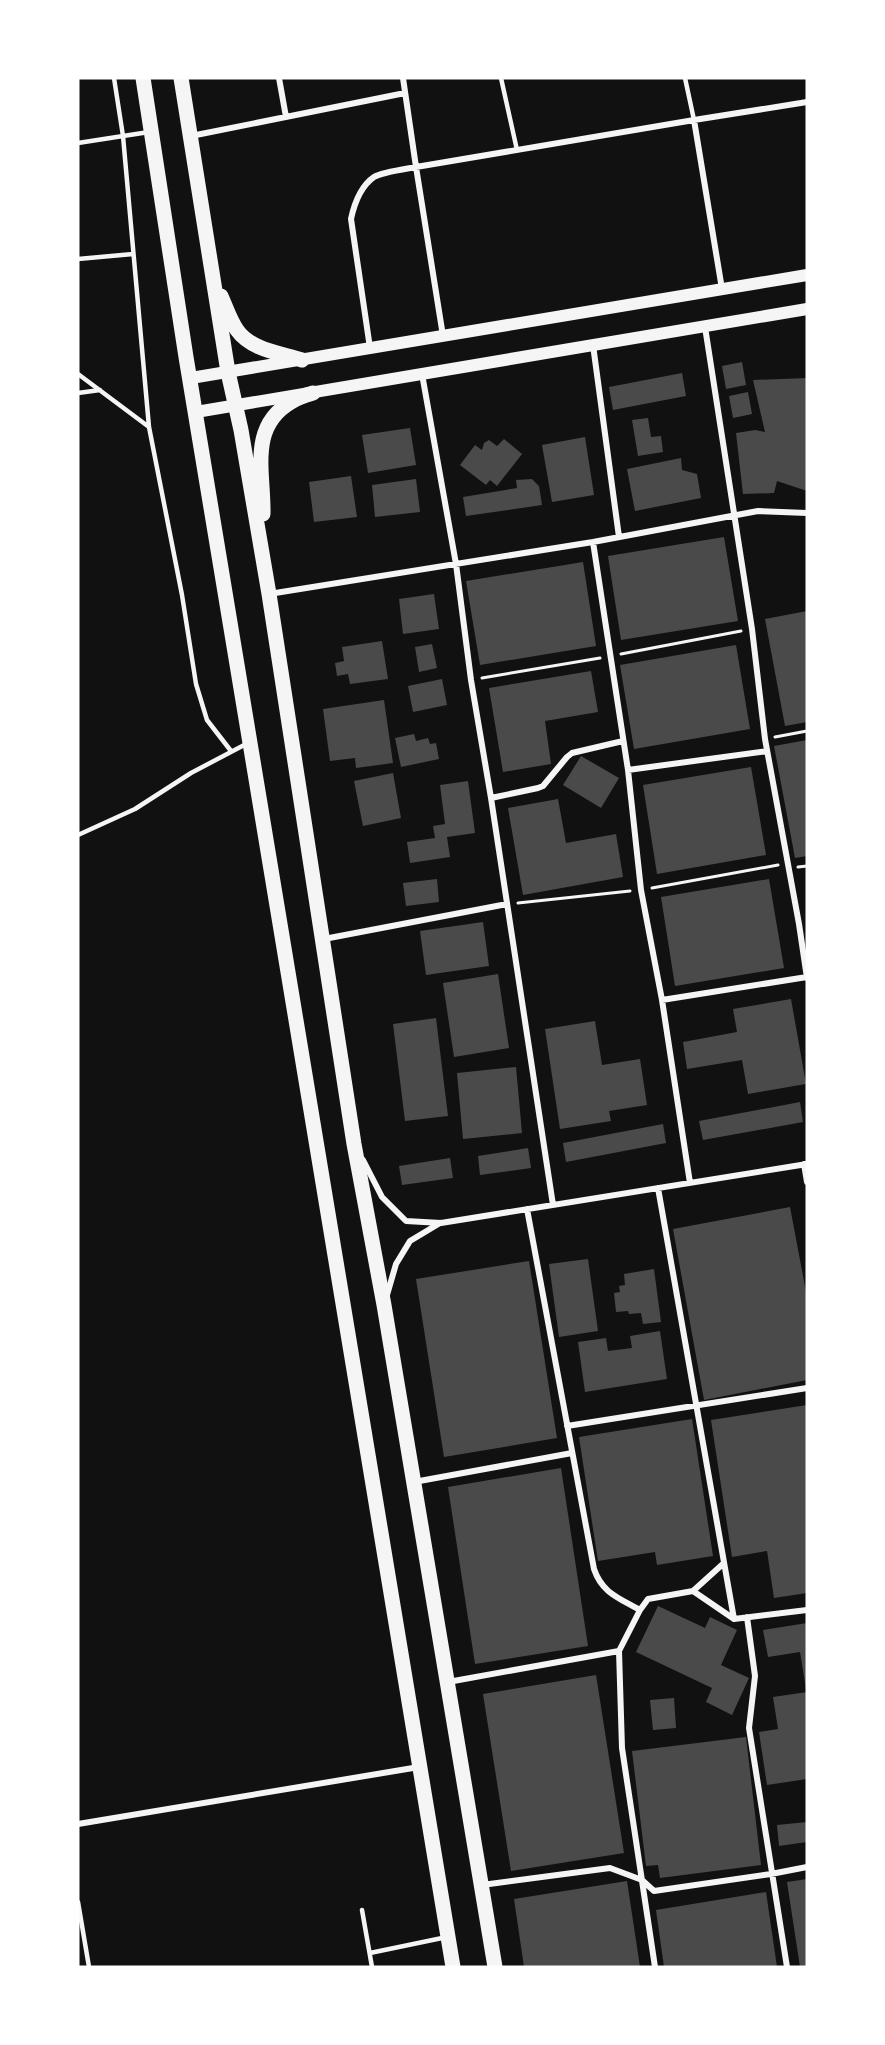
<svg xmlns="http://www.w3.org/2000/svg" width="885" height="2045" font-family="'Source Serif 4',serif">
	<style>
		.building { fill: #4a4a4a }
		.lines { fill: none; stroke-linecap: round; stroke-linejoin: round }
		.path { stroke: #f5f5f5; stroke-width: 3 }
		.service { stroke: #f5f5f5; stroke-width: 4.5 }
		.minor { stroke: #f5f5f5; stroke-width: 6 }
		.secondary { stroke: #f5f5f5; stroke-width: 12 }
		.primary { stroke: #f5f5f5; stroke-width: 15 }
	</style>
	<rect width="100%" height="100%" fill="#111"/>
	<path class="building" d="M742 362 746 385 726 389 722 366Z
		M682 373 686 396 613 410 609 387Z
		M807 378V491L777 481 774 493 743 494 736 433 755 430 765 432 753 380Z
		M748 392 752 414 733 418 729 396Z
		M648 418 651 437 661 436 663 452 638 456 632 420Z
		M410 428 416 465 368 473 362 435Z
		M585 437 594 495 552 502 542 445Z
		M504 439 522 454 497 486 490 480 486 485 460 465 475 445 482 450 484 443 489 440 497 446Z
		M681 458 682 470 697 474 701 498 635 511 627 469Z
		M351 476 357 517 314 522 309 482Z
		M416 479 420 512 375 517 372 485Z
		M532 479 539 486 542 505 466 516 463 497 517 488 516 480Z
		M724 537 738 621 621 640 608 556Z
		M583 562 596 646 480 665 466 581Z
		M434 594 439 629 403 634 399 599Z
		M807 611V722L785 726 765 619Z
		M382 641 388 679 350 684 348 674 337 676 335 663 344 661 342 647Z
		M432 644 437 668 419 672 415 647Z
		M736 645 750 729 634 749 620 665Z
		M591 671 598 712 545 721 551 764 503 772 489 688Z
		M442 679 447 705 413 712 408 686Z
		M384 700 393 763 356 768 355 758 330 761 323 709Z
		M414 734 416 741 428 738 430 744 436 743 439 759 401 767 395 738Z
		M807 740V856L795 858 774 746Z
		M581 756 619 778 601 808 563 785Z
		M751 767 766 855 657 874 643 785Z
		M393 773 401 818 363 826 354 781Z
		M468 781 475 833 447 837 450 857 410 863 407 842 435 838 433 826 445 824 440 785Z
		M558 799 566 843 616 834 623 877 523 895 508 808Z
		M437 879 439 902 406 906 403 883Z
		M769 879 784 968 675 986 661 897Z
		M483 922 489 966 426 975 420 931Z
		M498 974 509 1048 454 1057 443 983Z
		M791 999 806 1084 748 1094 742 1060 687 1069 683 1042 737 1032 733 1009Z
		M436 1018 448 1116 405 1121 393 1024Z
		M595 1021 602 1065 640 1059 647 1105 609 1111 611 1121 560 1129 545 1029Z
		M516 1067 522 1133 463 1139 457 1073Z
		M800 1102 803 1122 703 1140 699 1121Z
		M663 1124 666 1143 566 1162 563 1143Z
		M528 1148 531 1168 480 1175 478 1156Z
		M450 1158 453 1178 402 1185 399 1166Z
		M790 1207 807 1297V1380L704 1400 673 1229Z
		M588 1259 598 1331 559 1337 549 1264Z
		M529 1261 557 1438 444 1457 416 1279Z
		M654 1269 661 1322 643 1324 641 1313 629 1314 628 1311 616 1312 614 1293 620 1292 619 1286 625 1285 624 1274Z
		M660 1331 667 1379 585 1392 578 1342 606 1338 608 1351 632 1348 630 1336Z
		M807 1405V1593L774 1598 767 1551 732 1557 711 1420Z
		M692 1419 713 1556 657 1565 655 1552 598 1561 579 1437Z
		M561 1468 588 1646 475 1664 448 1487Z
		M658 1606 705 1628 710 1617 737 1630 721 1665 749 1678 732 1715 706 1702 712 1688 636 1652Z
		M807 1623V1689H806L800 1652 768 1657 763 1630Z
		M596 1675 624 1853 511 1871 483 1694Z
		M807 1692V1779L767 1785 759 1732 778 1729 773 1697Z
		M674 1698 676 1728 653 1730 650 1700Z
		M746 1737 761 1865 660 1878 658 1865 646 1866 632 1751Z
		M807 1822V1842L779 1846 777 1825Z
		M807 1879V1967H800L787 1882Z
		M627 1881 640 1967H524L514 1899Z
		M766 1892 777 1967H664L656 1910Z"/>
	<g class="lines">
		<path class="path" d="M621 654 741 631
			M482 678 600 658
			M775 737 807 731
			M798 867 807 866
			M652 888 778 865
			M518 903 630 891"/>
		<path class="service" d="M114 78 123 136 149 427 182 595 196 684 207 720 231 751
			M501 78 517 150
			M685 78 694 120
			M78 143 149 132
			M78 259 133 254
			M78 374 149 427
			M78 393 100 390
			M78 835 135 809 191 773 248 743
			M78 1902 89 1967
			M362 1910 372 1967
			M370 1953 447 1937"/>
		<path class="minor" d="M279 78 286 117
			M191 136 405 93
			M722 289 694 120 807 102
			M705 327 752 629 765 739 799 924 807 978
			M443 336 416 167 694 120
			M593 345 619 537
			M370 348 351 219C354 205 361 186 374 177 382 172 405 169 416 167L403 78
			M422 374 456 564 471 680 491 798 553 1205
			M593 542 628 770 641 890 662 1000 690 1183
			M269 594 593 542 758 511 807 513
			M628 770 767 751
			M491 798 538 788 543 786 567 757 572 753 623 741
			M324 939 507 904
			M662 1000 807 977
			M363 1160 382 1197 406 1221 441 1223 807 1164
			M804 1164 807 1182
			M658 1188 734 1619
			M527 1209 594 1569C602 1593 619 1598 640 1610
			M387 1295 396 1264 410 1241 440 1223
			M567 1426 807 1388
			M414 1482 572 1453
			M693 1591 724 1563
			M747 1617 755 1676 749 1728 787 1967
			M448 1682 619 1651
			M78 1824 419 1767
			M482 1885 610 1868 642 1880 654 1891 771 1874 807 1867
			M655 1967 622 1748 619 1651 640 1610 648 1599 693 1591 734 1619 807 1610"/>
		<path class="secondary" d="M191 378 807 275
			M196 412 807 309"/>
		<path class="primary" d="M143 78 186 357 453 1967
			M181 78 228 372 241 430 269 594 354 1144 384 1305 495 1967
			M221 296C226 307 230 320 237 330 251 350 280 353 302 360
			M263 514C264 473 248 427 291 402 297 398 306 395 313 393"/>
	</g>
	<rect width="885" height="2045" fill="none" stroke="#ffffff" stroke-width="159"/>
</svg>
